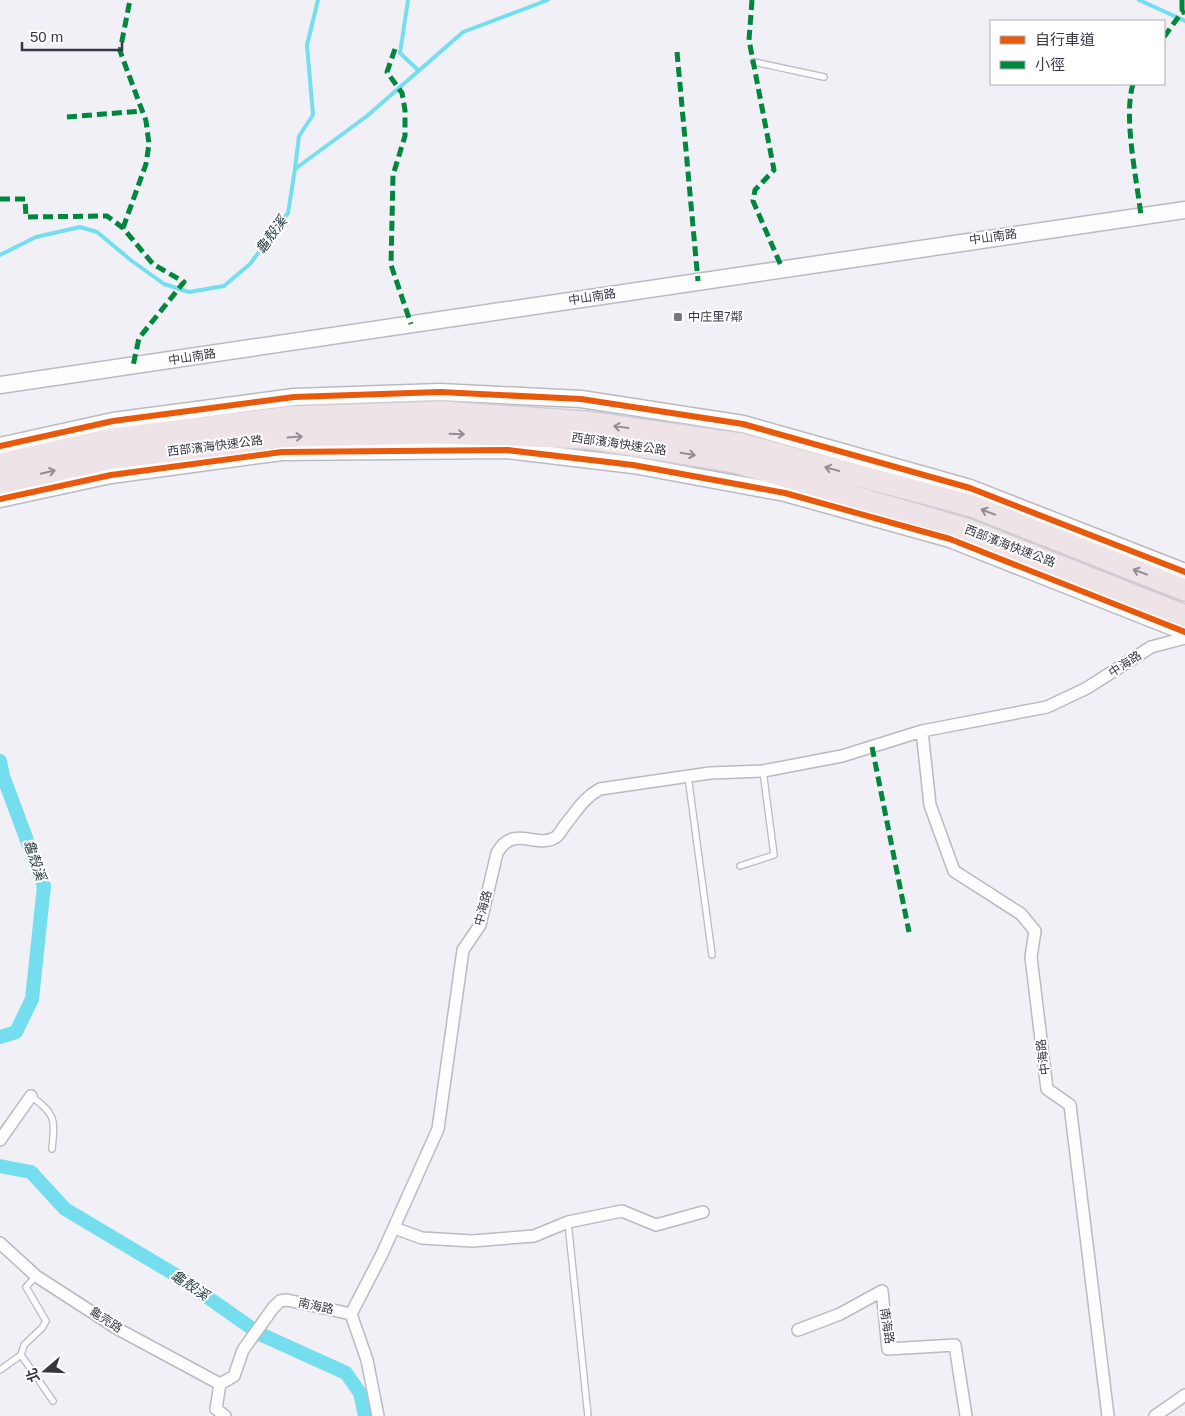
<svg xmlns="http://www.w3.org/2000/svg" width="1185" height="1416" font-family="Arial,'Noto Sans TC',sans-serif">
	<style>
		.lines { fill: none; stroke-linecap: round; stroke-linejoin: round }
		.stream { stroke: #75deee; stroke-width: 4 }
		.canal { stroke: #75deee; stroke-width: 14 }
		.lane-casing { stroke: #bbb9c2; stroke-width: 8 }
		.street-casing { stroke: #bbb9c2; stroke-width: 14 }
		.secondary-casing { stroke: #bbb9c2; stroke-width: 19 }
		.highway-casing { stroke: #cfcdd3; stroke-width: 24 }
		.lane { stroke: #fdfdfe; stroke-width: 5.5 }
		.street { stroke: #fdfdfe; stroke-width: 11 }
		.secondary { stroke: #fdfdfe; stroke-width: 16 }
		.highway { stroke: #eee3e7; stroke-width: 21 }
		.quiet { stroke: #00873e; stroke-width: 5; stroke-dasharray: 10 5; stroke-linecap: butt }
		.cycleway-casing { stroke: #fff; stroke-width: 9 }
		.cycleway { stroke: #e8590c; stroke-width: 6 }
		.oneway { stroke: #938c95 }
		.poi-dot { fill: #797782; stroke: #fff; stroke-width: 2 }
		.labels { text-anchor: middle; stroke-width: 4; stroke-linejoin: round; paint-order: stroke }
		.street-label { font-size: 12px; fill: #383643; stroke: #fff }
		.poi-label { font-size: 12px; fill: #383643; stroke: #fff; text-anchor: start }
		.water-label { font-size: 14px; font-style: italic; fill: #1e363a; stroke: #fff }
	</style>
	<rect width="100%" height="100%" fill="#f1f0f7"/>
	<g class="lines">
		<path class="stream" d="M408 0 400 53 418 70
			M1139 0 1185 21
			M295 169 299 136 313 115 307 45 318 0
			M0 255 36 237 80 227 97 232 132 261 164 284 189 292 224 286 250 264 288 213 295 169 367 116 463 32 548 0"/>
		<path class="canal" d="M0 761 3 776 44 886 32 999 16 1032 0 1037
			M0 1166 31 1172 65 1209 179 1277 260 1334 346 1373 360 1393 365 1416"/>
		<g class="lane-casing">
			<path id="lane" d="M754 62 824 77
				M688 776 712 955
				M740 866 774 855 763 771
				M31 1096C56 1115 55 1118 52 1149
				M568 1222 588 1416
				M21 1355 53 1401
				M0 1370 21 1355 24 1345 42 1328 46 1321 26 1287 36 1276"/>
		</g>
		<g class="street-casing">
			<path id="street" d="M922 731 930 805 954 871 1021 914 1035 931 1031 957 1047 1089 1070 1105 1108 1416
				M0 1140 31 1096
				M394 1228 422 1238 472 1241 534 1236 568 1222 622 1211 656 1225 703 1212
				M0 1243 36 1276 118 1329 220 1384
				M351 1314 382 1254 438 1129 463 950 480 925 497 853C514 823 537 850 556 837 560 834 563 828 565 825 577 811 583 798 600 789L710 773 763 771 842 756 922 731 1047 707 1087 688 1151 647 1185 638
				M798 1330 840 1314 882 1291 888 1349 955 1345 966 1416
				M220 1384 234 1376 243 1350 273 1308 280 1301 287 1300 351 1314 367 1360 378 1416
				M220 1384 216 1409 225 1416
				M1155 1416 1185 1395"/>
		</g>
		<g class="secondary-casing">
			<path id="secondary" d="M0 385 1185 210
				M0 446 113 421 294 397 440 392 581 399 743 424 970 488 1185 572
				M0 499 111 475 282 452 507 450 633 465 785 493 950 539 1185 632"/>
		</g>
		<g class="highway-casing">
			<path id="highway" d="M0 464 111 439 292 417 443 412 586 422 740 444 972 506 1185 590
				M0 483 113 458 295 436 439 433 587 438 735 462 966 529 1185 616"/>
		</g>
		<use href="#lane" class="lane"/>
		<use href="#street" class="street"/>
		<use href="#secondary" class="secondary"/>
		<use href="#highway" class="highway"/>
		<path class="quiet" d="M752 0 749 40 774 170 755 190 753 201 782 268
			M1182 0V12
			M1164 37 1182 12 1185 13
			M395 49 387 72 402 93 405 110V136L393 175 391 265 411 324
			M677 52 698 281
			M1133 84C1123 117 1137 180 1141 216
			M67 117 142 111
			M0 199H25L26 217 107 216 123 228 153 264 184 282 139 338 133 366
			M123 228 146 164 149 144 146 121 120 51 130 0
			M872 747 909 932"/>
		<g class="cycleway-casing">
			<path id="cycleway" d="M0 446 113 421 294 397 440 392 581 399 743 424 970 488 1185 572
				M0 499 111 475 282 452 507 450 633 465 785 493 950 539 1185 632"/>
		</g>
		<use href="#cycleway" class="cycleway"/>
	</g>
	<defs><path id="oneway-shaft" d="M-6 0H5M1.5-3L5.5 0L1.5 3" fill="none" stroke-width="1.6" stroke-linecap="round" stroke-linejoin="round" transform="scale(1.25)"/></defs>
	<g class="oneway">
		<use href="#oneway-shaft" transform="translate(621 427) rotate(-172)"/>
		<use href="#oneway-shaft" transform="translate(457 434) rotate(2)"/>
		<use href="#oneway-shaft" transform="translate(295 437) rotate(-4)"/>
		<use href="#oneway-shaft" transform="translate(688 454) rotate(9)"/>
		<use href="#oneway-shaft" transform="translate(832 469) rotate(-165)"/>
		<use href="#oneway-shaft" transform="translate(48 472) rotate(-13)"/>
		<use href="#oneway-shaft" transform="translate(988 512) rotate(-159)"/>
		<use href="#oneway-shaft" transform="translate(1140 572) rotate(-159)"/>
	</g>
	<rect class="poi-dot" x="673" y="312" width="10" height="10" rx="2.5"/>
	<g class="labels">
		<g class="street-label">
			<text transform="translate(993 237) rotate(-8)" y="4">中山南路</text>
			<text transform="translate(592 297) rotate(-9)" y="4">中山南路</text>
			<text transform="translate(192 357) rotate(-9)" y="4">中山南路</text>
			<text transform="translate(619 444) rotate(8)" y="4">西部濱海快速公路</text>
			<text transform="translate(215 446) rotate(-7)" y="4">西部濱海快速公路</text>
			<text transform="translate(1010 546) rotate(21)" y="4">西部濱海快速公路</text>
			<text transform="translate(1125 664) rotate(-33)" y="4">中海路</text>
			<text transform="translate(483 908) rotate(-75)" y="4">中海路</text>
			<text transform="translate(1043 1057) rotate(-97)" y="4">中海路</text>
			<text transform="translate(316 1306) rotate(12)" y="4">南海路</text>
			<text transform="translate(106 1320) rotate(33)" y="4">龜壳路</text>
			<text transform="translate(887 1326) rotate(81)" y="4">南海路</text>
		</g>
		<g class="poi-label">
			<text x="688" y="321">中庄里7鄰</text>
		</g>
		<g class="water-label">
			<text transform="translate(271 235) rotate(-54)" y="5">龜殼溪</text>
			<text transform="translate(35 860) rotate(71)" y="5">龜殼溪</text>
			<text transform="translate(190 1285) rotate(34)" y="5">龜殼溪</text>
		</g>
	</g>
	<rect x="990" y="20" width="175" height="65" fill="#ffffff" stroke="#afafb4"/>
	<rect x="1000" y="36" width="25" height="8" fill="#e8590c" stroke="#afafb4"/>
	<text x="1035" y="45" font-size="15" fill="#383643">自行車道</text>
	<rect x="1000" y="61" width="25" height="8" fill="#00873e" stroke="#afafb4"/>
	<text x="1035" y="70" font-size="15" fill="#383643">小徑</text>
	<g transform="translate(45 1371) rotate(251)" stroke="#ffffff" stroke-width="4" paint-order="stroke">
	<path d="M0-4L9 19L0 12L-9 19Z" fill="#383643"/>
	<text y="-8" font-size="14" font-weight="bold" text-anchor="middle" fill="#383643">北</text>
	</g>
	<path d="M22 42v8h100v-8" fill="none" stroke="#383643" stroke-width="2.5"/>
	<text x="30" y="42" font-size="15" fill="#383643" stroke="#ffffff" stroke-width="4" paint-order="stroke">50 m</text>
</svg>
